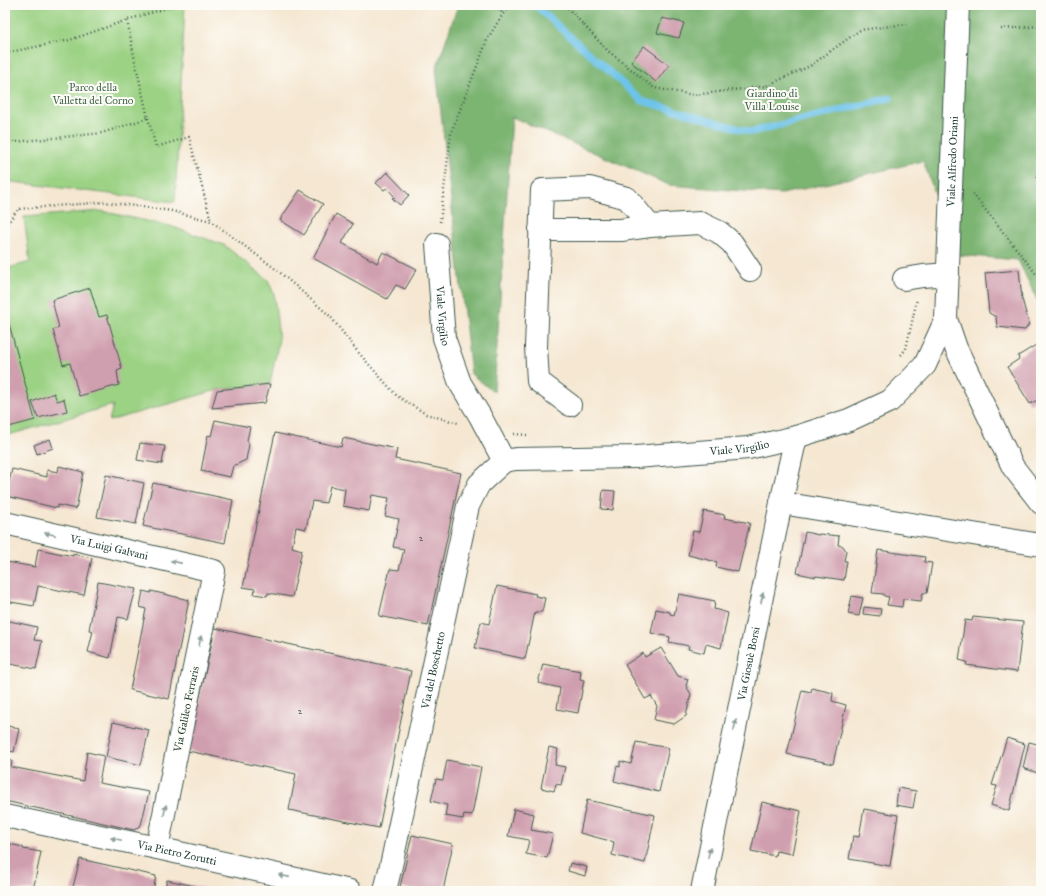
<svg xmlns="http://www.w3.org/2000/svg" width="1046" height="896" font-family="'IM FELL Great Primer',serif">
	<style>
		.green { fill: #9bd284; stroke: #5d885c }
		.forest { fill: #7cb472; stroke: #4e7853 }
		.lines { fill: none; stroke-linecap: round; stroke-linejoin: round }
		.stream { stroke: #6dc3ea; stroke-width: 7 }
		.building { fill: #d09faf }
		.minor-casing { stroke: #3f564c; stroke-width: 24 }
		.path { stroke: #3f564c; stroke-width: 2.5; stroke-dasharray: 1 3; stroke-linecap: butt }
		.minor { stroke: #fff; stroke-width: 22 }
		.oneway { fill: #8f9e9a }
		.labels { text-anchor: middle; stroke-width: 4; stroke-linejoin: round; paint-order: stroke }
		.number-label { font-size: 9px; fill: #4b5653 }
		.park-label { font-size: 11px; fill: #3e6248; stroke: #fdfcf7 }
		.street-label { font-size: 11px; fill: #1f3d34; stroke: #fdfcf7 }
	</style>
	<rect width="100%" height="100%" fill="#fdfcf7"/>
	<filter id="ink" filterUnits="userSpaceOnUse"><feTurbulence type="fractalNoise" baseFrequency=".025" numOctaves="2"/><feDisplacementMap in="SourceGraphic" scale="8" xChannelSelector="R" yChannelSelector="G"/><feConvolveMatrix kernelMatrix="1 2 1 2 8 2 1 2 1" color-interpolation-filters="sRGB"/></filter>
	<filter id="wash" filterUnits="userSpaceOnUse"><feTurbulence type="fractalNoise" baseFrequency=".012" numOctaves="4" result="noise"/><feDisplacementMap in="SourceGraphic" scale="16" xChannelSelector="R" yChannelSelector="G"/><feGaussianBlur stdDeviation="0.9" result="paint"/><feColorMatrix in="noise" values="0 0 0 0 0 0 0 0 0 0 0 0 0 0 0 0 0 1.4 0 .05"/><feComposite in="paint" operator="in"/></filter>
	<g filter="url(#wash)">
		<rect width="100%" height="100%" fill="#f5e7d1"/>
		<path class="green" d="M5 5H185L175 202 5 181Z
			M101 211 170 226 224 245 268 280 274 294 279 339 270 384 217 390 109 421 113 405 5 436V269L30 262 24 217Z"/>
		<path class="forest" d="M458 5H1041V308L1018 260 958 255 923 161 782 194 669 185 512 117 494 392 471 374 436 69Z"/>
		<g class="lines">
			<path class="stream" d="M535 5 642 101 751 132 890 98"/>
		</g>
		<g id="blocks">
			<path class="building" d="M662 18 684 23 679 38 657 33Z
				M644 46 669 65 656 82 631 62Z
				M387 172 409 195 400 205 392 198 395 197 387 188 384 190 376 183Z
				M300 190 323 204 304 235 280 220Z
				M336 214 353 224 342 243 377 263 383 252 417 269 405 289 396 285 387 299 313 258Z
				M1019 270 1022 299 1029 324 1025 330 997 327 996 317 989 313 985 273Z
				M90 288 99 317 107 315 122 369 117 371 119 385 79 396 70 363 63 365 53 330 59 328 52 300Z
				M5 309 35 420 5 428Z
				M1041 342V398L1030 404 1007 367 1019 359 1018 356Z
				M270 384 265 403 212 408 217 390Z
				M54 393 57 401 64 399 67 411 38 418 32 402Z
				M215 420 250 427 247 440 249 444 246 460 233 466 230 477 201 471 208 435 211 436Z
				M275 433 341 447 343 438 397 449 395 459 461 473 428 626 379 616 390 569 399 570 404 549 393 547 399 519 385 516 389 498 372 495 369 511 343 506 345 489 330 486 326 503 312 501 306 529 296 527 292 547 302 550 292 597 268 593 267 596 254 594 255 589 243 587Z
				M50 439 53 448 37 454 34 445Z
				M140 443 165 446 162 464 137 460Z
				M59 466 83 472 76 509 58 505 57 508 6 496 12 469 47 477V470L58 472Z
				M106 475 144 483 136 524 97 517Z
				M153 483 233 500 225 543 143 526Z
				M603 490 615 491 613 510 601 509Z
				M704 511 725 515 724 518 750 523 738 572 716 567 717 562 688 555 693 531 699 532Z
				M805 532 819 535V534L839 536 838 545 843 546 846 551 844 561H847L844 580 816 576V577L797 573Z
				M38 549 73 556V554L92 558 84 595 38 586 34 606 5 601V574L7 562 35 567Z
				M878 550 925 557 924 562 932 563 927 593H923L921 601 903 599 902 607 887 605 889 597 884 596V594L872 593Z
				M98 582 136 589 128 619 118 617 110 658 88 652 93 631 89 630Z
				M497 586 536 594 535 596 545 598 542 612H535L525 659 475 648 481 622 489 624Z
				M143 591 151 593V591L189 600 169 699 130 690 146 609 140 607Z
				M679 594 715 601 714 609 728 613 721 648 706 644 704 653 688 649 689 646 669 642 670 637 651 633 656 609 670 612V614L674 615Z
				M852 596 863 598 859 616 848 614Z
				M864 607 881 609 880 616 863 614Z
				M973 617 1023 622 1017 672 966 665 967 662 959 660 965 620 972 621Z
				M5 620 37 627 34 640 42 641 36 669 5 663Z
				M215 628 411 671 379 828 289 810 296 774 188 751Z
				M661 648 678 676 688 679 686 686 691 694 686 716 674 724 654 720 657 706 651 696 645 699 625 665 643 653 645 657Z
				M543 664 581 671 580 679 584 680 578 713 557 709 560 688 538 683Z
				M812 688 833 693 832 701 846 705 833 764 787 754 802 690 811 692Z
				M113 722 149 730 141 765 106 757Z
				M5 725 19 729 14 752 5 750Z
				M1007 738 1025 744 1009 811 991 805 997 786 992 785Z
				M636 742 669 748 659 792 614 781 617 766 620 767V761L631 764Z
				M1029 742 1041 745V760L1038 773 1023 768Z
				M549 747 558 749 555 765 565 767 561 785 556 784 554 791 541 788Z
				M87 752 104 756 99 783 149 792 141 825 134 830 5 801V759L12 761 11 767 83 781Z
				M447 760 481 767 472 815 464 814 463 819 445 816 447 805 431 801 436 779 443 780Z
				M898 788 916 791 913 808 896 805Z
				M587 800 655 815 645 863 612 855 614 842 580 833Z
				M762 802 801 811 792 854 776 851 775 856 751 851Z
				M514 809 534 814 531 830 553 834 547 858 526 854 529 840 508 836Z
				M864 809 898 815 890 866 849 859 853 836 859 837Z
				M412 835 453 844 443 891H419L400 887Z
				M5 843 23 847V849L41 852 33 890 5 891Z
				M80 859 156 876 153 891H72Z
				M570 863 587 867 585 876 568 871Z
				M167 880 204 888V891H164Z"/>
		</g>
	</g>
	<g filter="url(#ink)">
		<use href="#blocks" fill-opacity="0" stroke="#3f564c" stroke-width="1"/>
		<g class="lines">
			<g class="minor-casing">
				<g id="minor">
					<path d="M540 230H621L650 226 700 223 719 232 732 243 750 270"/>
					<path id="s1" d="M437 244 444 338 460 383 480 416 504 461"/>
					<path d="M904 279 923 276 948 274"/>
					<path d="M946 319 956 348 1013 467 1041 503"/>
					<path d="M570 405 538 381 536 347 542 190 590 188 627 198 650 226"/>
					<path id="s2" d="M504 461 516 459 636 457 748 448 796 437 849 420 890 401 925 365 946 319 958 5"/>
					<path d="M781 503 1041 545"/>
					<path id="s3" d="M5 523 214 571 157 848"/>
					<path id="s4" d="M5 816 157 848 350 891"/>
					<path id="s5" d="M385 891 392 861 468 506 479 484 504 461"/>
					<path id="s6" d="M702 891 781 503 796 437"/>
				</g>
			</g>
			<path class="path" d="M496 5 503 14
				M565 5 607 50 654 88 694 95 766 86 810 66 860 30 907 24
				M1001 29 1041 26
				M5 53 70 40 127 20 177 5
				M148 118 156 147 189 137 211 221
				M5 143 102 133 148 118 135 61 127 20
				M1041 166 1037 172 1041 209
				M973 194 1041 280
				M440 222 451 133 488 38 503 14 511 5
				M5 227 18 209 105 202 172 211 211 221 277 270 330 316 358 352 397 396 426 414 458 423
				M901 355 906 349 917 299
				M514 434 527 435"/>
			<use href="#minor" class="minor"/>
		</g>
		<defs><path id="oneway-solid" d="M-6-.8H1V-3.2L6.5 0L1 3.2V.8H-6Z"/></defs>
		<g class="oneway">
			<use href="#oneway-solid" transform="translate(50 534) rotate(-167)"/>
			<use href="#oneway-solid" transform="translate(176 562) rotate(-167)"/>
			<use href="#oneway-solid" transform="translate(762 598) rotate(-78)"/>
			<use href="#oneway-solid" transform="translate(200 641) rotate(-78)"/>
			<use href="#oneway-solid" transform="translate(735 725) rotate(-78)"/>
			<use href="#oneway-solid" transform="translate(165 810) rotate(-78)"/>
			<use href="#oneway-solid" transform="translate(116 839) rotate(-168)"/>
			<use href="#oneway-solid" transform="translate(709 853) rotate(-78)"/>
			<use href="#oneway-solid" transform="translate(284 876) rotate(-167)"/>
		</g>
	</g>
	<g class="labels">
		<g class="number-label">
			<text x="421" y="541">2</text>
			<text x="300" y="714">2</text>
		</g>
		<g class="park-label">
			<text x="93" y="91">Parco della<tspan x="93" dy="13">Valletta del Corno</tspan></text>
			<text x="772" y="97">Giardino di<tspan x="772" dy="13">Villa Louise</tspan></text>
		</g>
		<g class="street-label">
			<text dy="4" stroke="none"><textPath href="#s2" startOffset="653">Viale Alfredo Oriani</textPath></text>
			<text dy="4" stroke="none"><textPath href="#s1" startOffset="72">Viale Virgilio</textPath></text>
			<text dy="4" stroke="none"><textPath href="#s2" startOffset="236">Viale Virgilio</textPath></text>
			<text dy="4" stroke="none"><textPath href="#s3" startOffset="107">Via Luigi Galvani</textPath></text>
			<text dy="4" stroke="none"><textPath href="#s6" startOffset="232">Via Giosuè Borsi</textPath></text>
			<text dy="4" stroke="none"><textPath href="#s5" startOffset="226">Via del Boschetto</textPath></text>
			<text transform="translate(186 709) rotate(-78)" y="4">Via Galileo Ferraris</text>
			<text dy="4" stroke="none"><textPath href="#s4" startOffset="176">Via Pietro Zorutti</textPath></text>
		</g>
	</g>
	<rect width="1046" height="896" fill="none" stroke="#fdfcf7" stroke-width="20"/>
</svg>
